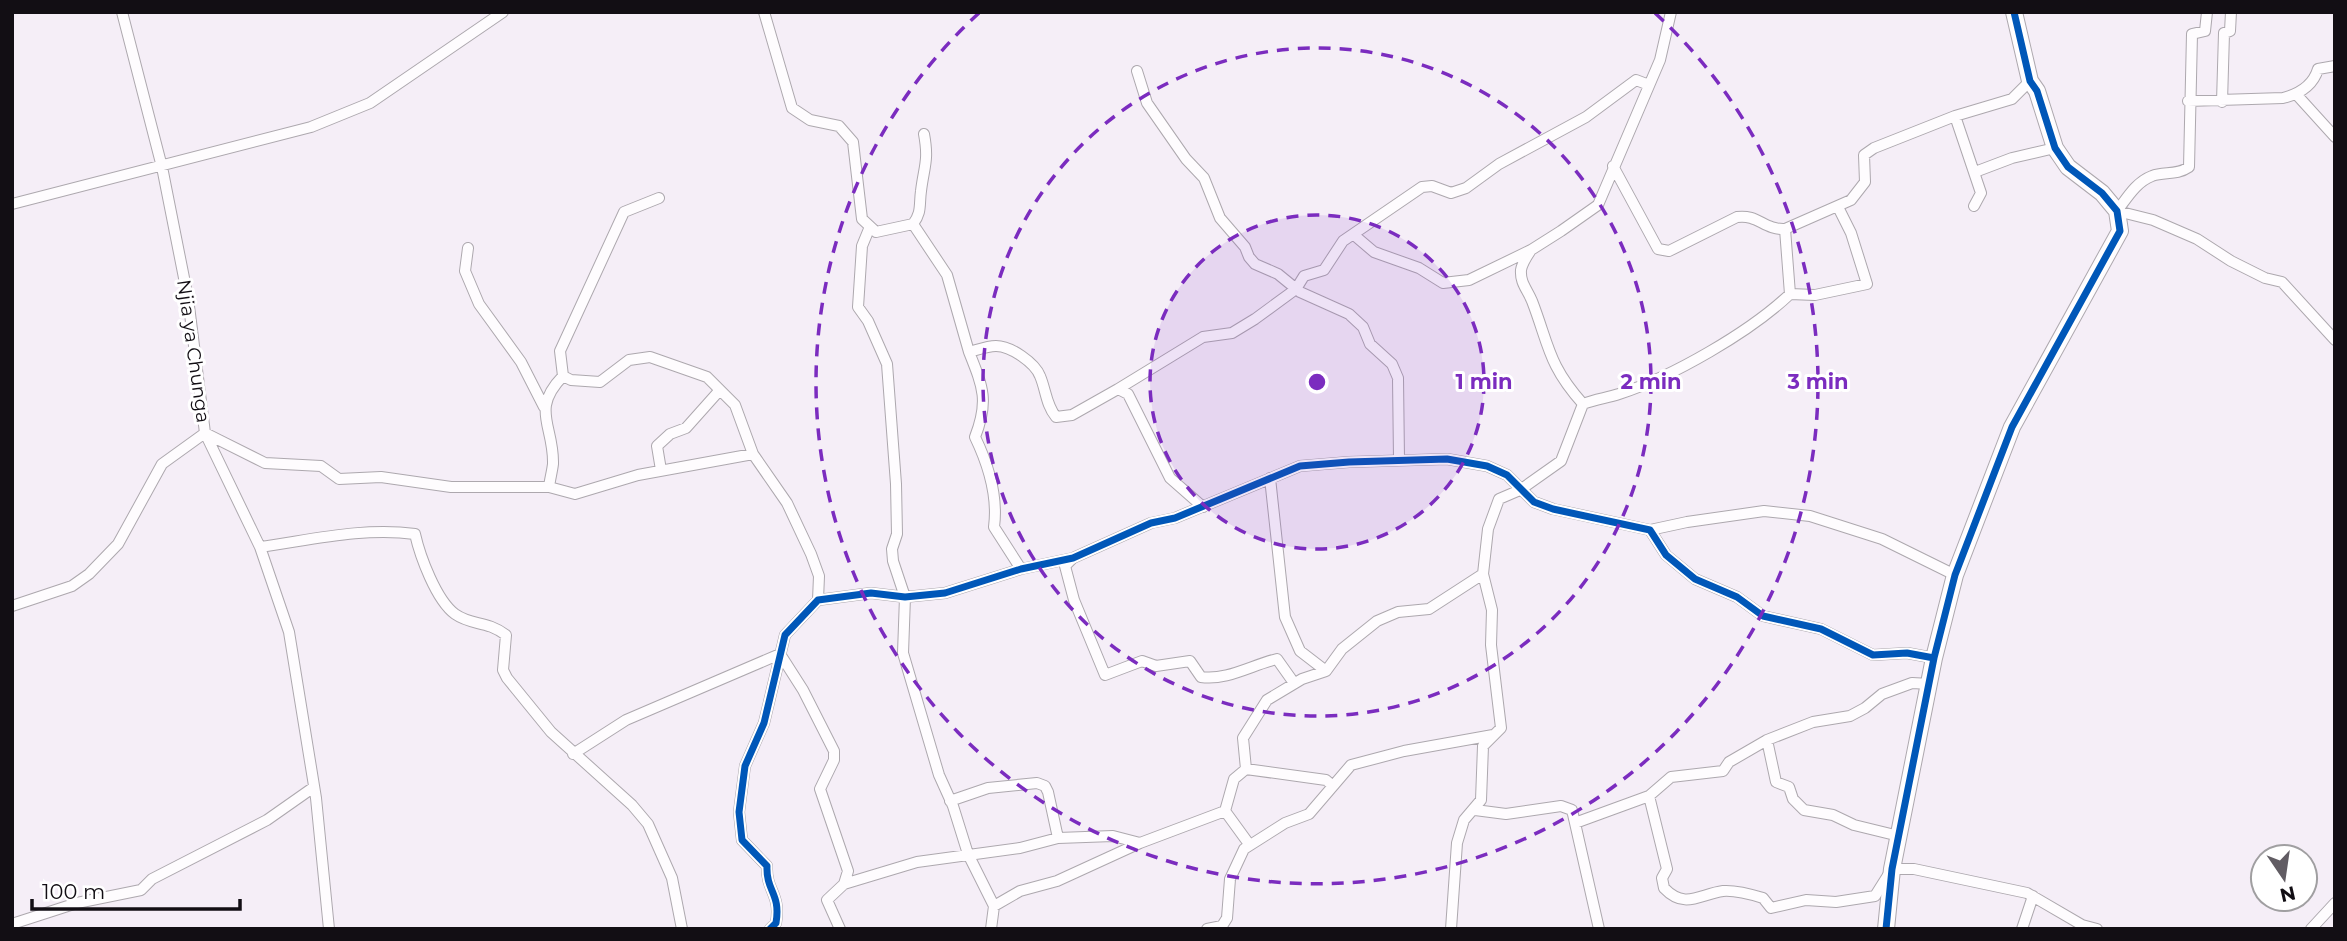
<svg xmlns="http://www.w3.org/2000/svg" width="2347" height="941" font-family="Montserrat,sans-serif">
	<style>
		.lines { fill: none; stroke-linecap: round; stroke-linejoin: round }
		.street-casing { stroke: #ada8ae; stroke-width: 12 }
		.secondary-casing { stroke: #ada8ae; stroke-width: 18 }
		.street { stroke: #fefcfe; stroke-width: 10 }
		.secondary { stroke: #fefcfe; stroke-width: 16 }
		.cycleway-casing { stroke: #fff; stroke-width: 11 }
		.cycleway { stroke: #0057b8; stroke-width: 7 }
		.ring { fill: none; stroke: #7b2cbf; stroke-width: 3.5; stroke-dasharray: 12 9 }
		.labels { text-anchor: middle; stroke-width: 6; stroke-linejoin: round; paint-order: stroke }
		.street-label { font-size: 19px; fill: #120e14; stroke: #fff }
		.centre { fill: #7b2cbf; stroke: #fff; stroke-width: 3.5 }
		.ring-label { font-size: 21px; text-anchor: middle; font-weight: bold; fill: #7b2cbf; stroke: #fff; stroke-width: 6; stroke-linejoin: round; paint-order: stroke }
	</style>
	<rect width="100%" height="100%" fill="#f5eef7"/>
	<g class="lines">
		<g class="street-casing">
			<path id="street" d="M122 12 162 167 188 298 205 433 260 547 289 632 316 798 329 929
				M764 12 792 108 810 120 839 126 853 142 862 219 876 232 913 224 947 275 969 352C977 350 987 346 996 346 1011 346 1035 363 1040 376 1046 390 1046 405 1056 417L1072 415 1118 389 1128 394 1170 478 1203 507
				M2207 12 2205 31 2192 34 2189 167C2176 176 2164 171 2152 176 2136 182 2127 198 2117 211L2153 220 2197 239 2231 261 2265 278 2282 282 2335 340
				M1137 71 1147 103 1186 159 1204 178 1220 218 1245 247 1249 257 1255 264 1278 274 1300 292 1349 314 1363 327 1370 344 1392 364 1398 378 1399 459
				M2296 94 2335 137
				M2188 101 2283 98C2299 94 2313 86 2318 69L2335 66
				M2222 102 2224 33 2230 31 2231 12
				M1955 116 1981 193 1974 206
				M1613 166 1658 249 1669 251 1737 217C1758 214 1764 230 1785 229
				M1975 172 2012 158 2055 148
				M659 198 624 212 560 351 563 376 571 380 600 382 629 360 650 357 707 377 735 405 753 454 787 503 811 554 819 576 818 600
				M12 204 311 127 370 103 503 12
				M913 224C922 212 919 205 921 191 924 166 929 161 924 134
				M869 229 862 246 858 307 868 321 887 364 896 484 897 534 892 549 893 561 905 597 903 653 939 775 953 806 968 854 994 906 991 929
				M1354 235 1374 252 1419 268 1443 283 1469 280 1531 250 1561 231 1598 205 1660 60 1671 12
				M468 248 465 271 479 304 521 362 544 407
				M1790 294 1815 295 1867 284 1851 233 1838 207
				M969 352C983 387 989 401 975 437 988 464 998 497 994 527L1021 569
				M563 376C530 410 554 425 553 464 552 472 550 479 549 487L575 494 638 475 753 454
				M1118 389 1203 337 1232 333 1255 319 1296 289 1304 276 1324 270 1343 241 1422 187 1432 186 1451 193 1466 188 1499 164 1586 117 1636 80 1649 85
				M1583 404C1595 399 1607 398 1619 394 1672 377 1750 332 1790 294L1785 229 1851 200 1865 182 1864 155 1874 148 1955 116 2012 99 2030 81
				M661 470 657 446 670 434 686 428 719 391
				M1270 478 1285 617 1300 651 1326 671
				M1650 530 1687 522 1764 511 1810 516 1882 539 1955 575
				M260 547C311 540 363 527 415 534 420 556 436 600 455 614 472 626 486 620 506 635L503 670 507 678 551 732 632 805 648 824 672 878 682 929
				M1073 558 1065 566 1074 600 1105 675 1142 661 1156 666 1190 661 1201 677C1226 681 1252 665 1277 659L1294 683
				M12 606 72 586 89 574 118 544 162 464 205 433 265 463 321 466 339 479 381 477 451 487H549
				M573 754 626 720 780 654 803 690 834 751V760L820 789 848 871 844 884 827 900 840 929
				M1246 769 1326 780 1333 786
				M1649 796 1667 869 1662 878 1664 888C1685 910 1700 894 1723 891 1736 890 1750 894 1763 898L1771 908 1806 900 1836 902 1875 896 1892 869H1914L2027 893 2082 925 2097 929
				M950 801 988 788 1037 783 1045 786 1048 792 1058 838 1113 836 1140 843 1225 811
				M1475 810 1506 814 1561 806 1572 810 1575 823
				M1899 836 1854 825 1833 815 1804 810 1793 799 1789 787 1776 782 1767 740 1813 722 1850 716 1865 708 1882 694 1912 683 1930 684
				M1249 844 1225 811 1234 779 1246 769 1243 738 1267 700 1302 679 1326 671 1342 649 1377 621 1398 612 1429 609 1483 574
				M844 884 917 862 1020 848 1058 838
				M994 906 1020 891 1057 881 1140 843
				M12 924 77 903 141 890 152 879 267 820 314 787
				M770 929 776 923C781 893 766 892 767 866L742 840 739 812 745 766 764 723 785 635 818 600 871 593 905 597 945 593 1021 569 1073 558 1151 523 1175 518 1300 466 1349 462 1447 459 1487 466 1507 475 1534 502 1553 509 1650 530 1666 555 1695 579 1737 597 1763 616 1821 629 1873 655 1907 653 1934 658
				M1207 929 1222 926 1227 918 1230 879 1244 849 1285 823 1309 814 1351 765 1404 751 1493 735
				M1451 929 1457 843 1464 820 1481 800 1483 746 1501 728 1491 645 1492 610 1483 574 1488 529 1499 499 1520 490 1561 461 1583 404C1548 365 1549 345 1532 301 1527 289 1520 283 1521 270 1522 263 1527 256 1531 250
				M1599 929 1575 823 1649 796 1671 777 1723 771 1729 762 1767 740
				M2022 929 2033 896
				M2311 929 2335 903"/>
		</g>
		<g class="secondary-casing">
			<path id="secondary" d="M1886 929 1892 869 1934 658 1955 575 2012 427 2120 231 2117 211 2102 193 2068 167 2055 148 2037 91 2030 81 2014 12"/>
		</g>
		<use href="#street" class="street"/>
		<use href="#secondary" class="secondary"/>
		<g class="cycleway-casing">
			<path id="cycleway" d="M770 929 776 923C781 893 766 892 767 866L742 840 739 812 745 766 764 723 785 635 818 600 871 593 905 597 945 593 1021 569 1073 558 1151 523 1175 518 1300 466 1349 462 1447 459 1487 466 1507 475 1534 502 1553 509 1650 530 1666 555 1695 579 1737 597 1763 616 1821 629 1873 655 1907 653 1934 658
				M1886 929 1892 869 1934 658 1955 575 2012 427 2120 231 2117 211 2102 193 2068 167 2055 148 2037 91 2030 81 2014 12"/>
		</g>
		<use href="#cycleway" class="cycleway"/>
	</g>
	<circle cx="1317" cy="382" r="167" fill="#7b2cbf" fill-opacity=".12"/>
	<g class="ring">
		<circle cx="1317" cy="382" r="167"/>
		<circle cx="1317" cy="382" r="334"/>
		<path d="M1655 13A501 501 0 1 1 979 13"/>
	</g>
	<g class="labels">
		<g class="street-label">
			<text transform="translate(194 351) rotate(82)" y="7">Njia ya Chunga</text>
		</g>
	</g>
	<circle cx="1317" cy="382" r="10" class="centre"/>
	<g class="ring-label">
		<text x="1484" y="389">1 min</text>
		<text x="1651" y="389">2 min</text>
		<text x="1818" y="389">3 min</text>
	</g>
	<rect width="2347" height="941" fill="none" stroke="#120e14" stroke-width="28"/>
	<g transform="translate(2284 878) rotate(167)"><circle r="33" fill="#ffffff" stroke="#a09fa1" stroke-width="2"/>
	<path d="M0-5L12 26L0 18L-12 26Z" fill="#615c63"/>
	<text y="-10" font-size="19" font-weight="bold" text-anchor="middle" fill="#120e14">N</text>
	</g>
	<path d="M32 899v10h208v-10" fill="none" stroke="#120e14" stroke-width="3.5"/>
	<text x="42" y="899" font-size="21" fill="#120e14" stroke="#ffffff" stroke-width="5" paint-order="stroke">100 m</text>
</svg>
